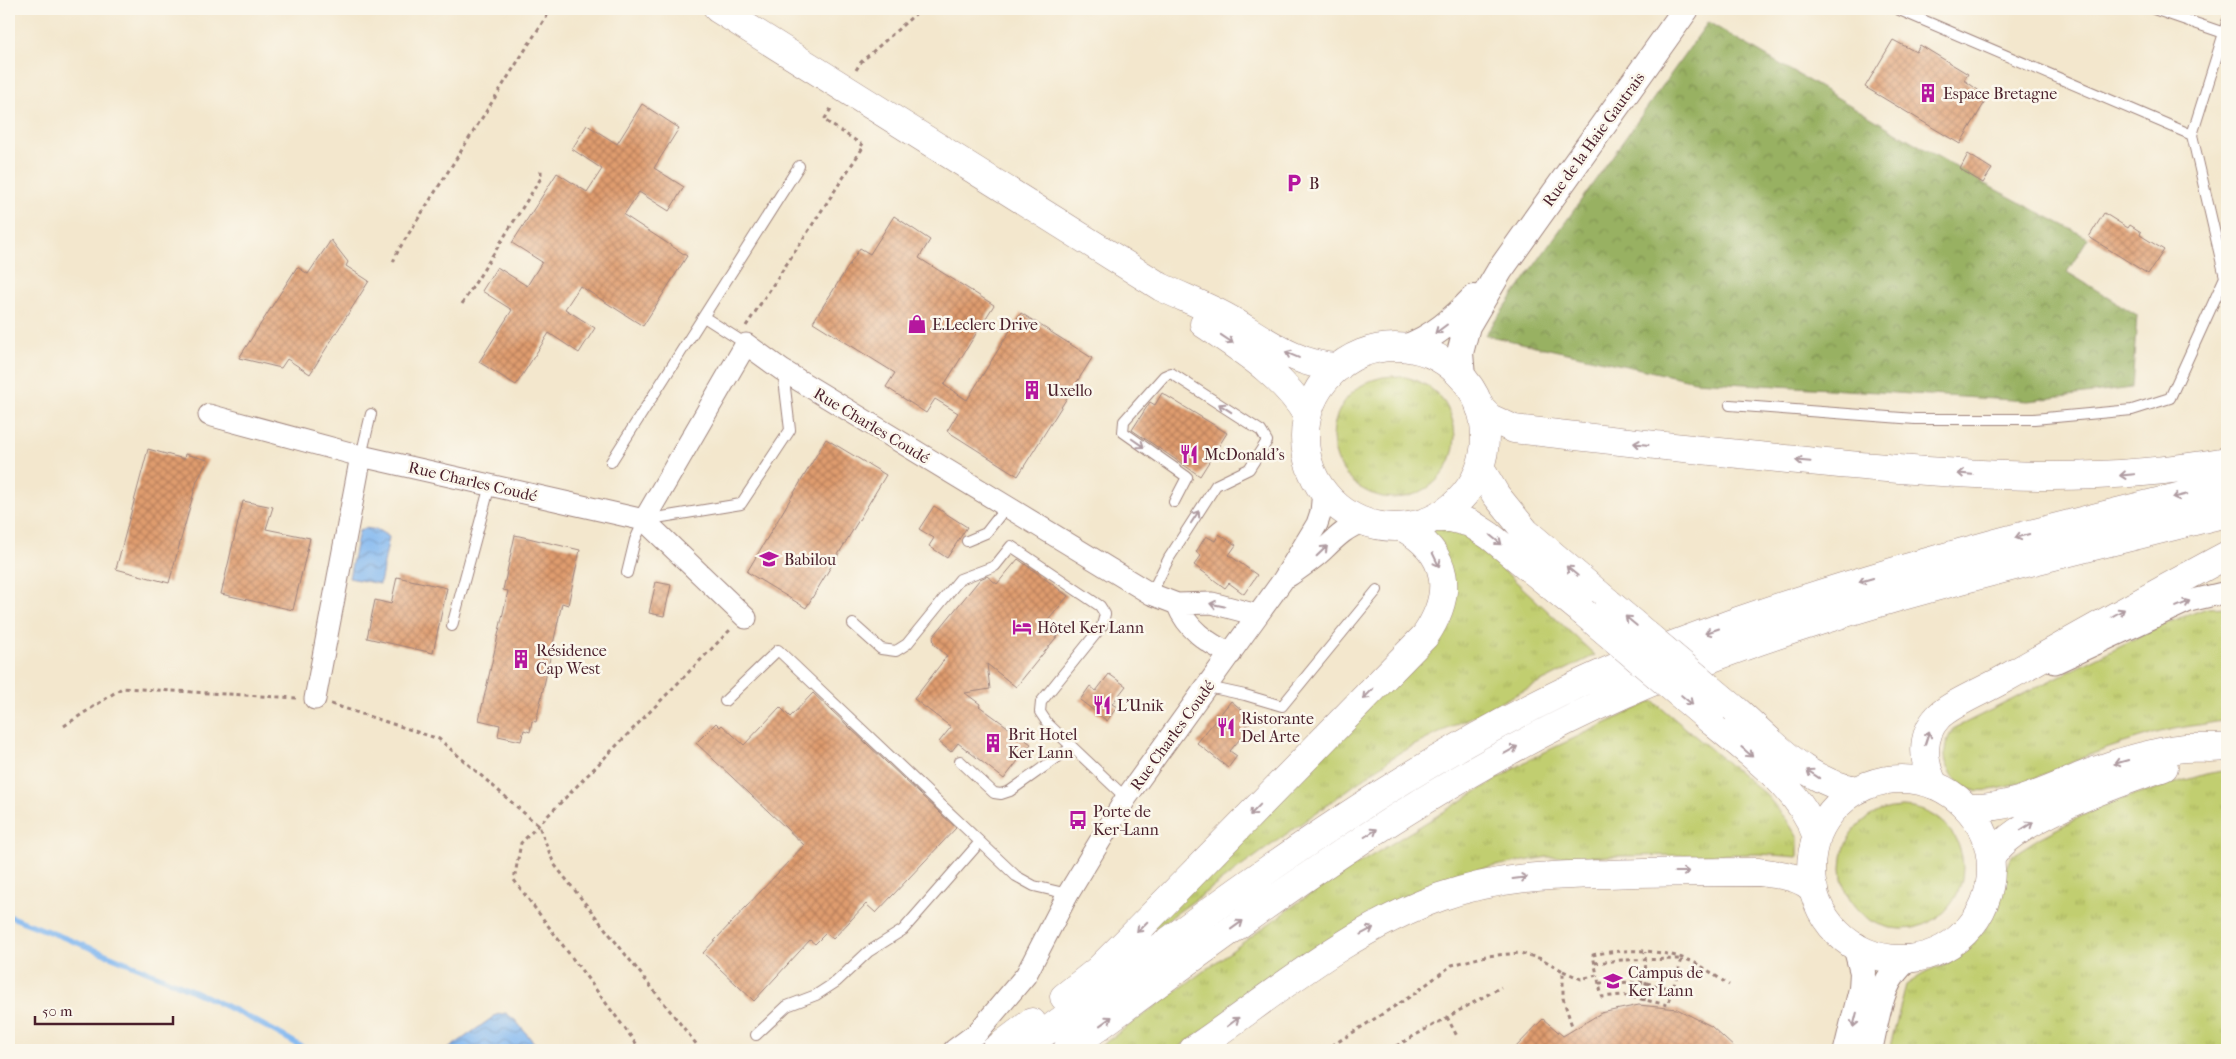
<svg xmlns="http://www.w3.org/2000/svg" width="2236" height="1059" font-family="'IM FELL French Canon',serif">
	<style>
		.grass { fill: url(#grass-tufts); stroke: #86764d }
		.forest { fill: url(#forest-crowns); stroke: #716846 }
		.water { fill: url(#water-waves); stroke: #666b8e }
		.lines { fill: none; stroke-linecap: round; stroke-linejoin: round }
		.stream { stroke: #81b7f0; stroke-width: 5.5 }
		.building { fill: url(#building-cross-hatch) }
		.service-casing { stroke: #9e837c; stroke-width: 12 }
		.minor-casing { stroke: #9e837c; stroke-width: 23 }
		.tertiary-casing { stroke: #9e837c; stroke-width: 28 }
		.primary-casing { stroke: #9e837c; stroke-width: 29 }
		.trunk-casing { stroke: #9e837c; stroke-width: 29 }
		.path { stroke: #9e837c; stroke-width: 3; stroke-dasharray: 4 4; stroke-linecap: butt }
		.service { stroke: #fff; stroke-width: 10 }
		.minor { stroke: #fff; stroke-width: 21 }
		.tertiary { stroke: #fff; stroke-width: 26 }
		.primary { stroke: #fff; stroke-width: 28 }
		.trunk { stroke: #fff; stroke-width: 28 }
		.primary-bridge-casing { stroke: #9e837c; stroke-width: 29; stroke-linecap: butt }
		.primary-bridge { stroke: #fff; stroke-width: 28 }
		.oneway { stroke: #ae9aa0 }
		.labels { text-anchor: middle; stroke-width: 5; stroke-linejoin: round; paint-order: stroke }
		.poi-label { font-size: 16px; fill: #4a1f2b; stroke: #fbf7ec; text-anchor: start }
		.street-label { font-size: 16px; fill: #4a1f2b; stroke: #fbf7ec }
	</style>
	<defs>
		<pattern id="grass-tufts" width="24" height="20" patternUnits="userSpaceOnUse" patternTransform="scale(1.25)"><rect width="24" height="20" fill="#c1ce6f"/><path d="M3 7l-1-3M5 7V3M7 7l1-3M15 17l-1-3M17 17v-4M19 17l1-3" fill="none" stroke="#a7b060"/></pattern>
		<pattern id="forest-crowns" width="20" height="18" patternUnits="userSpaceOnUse" patternTransform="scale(1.25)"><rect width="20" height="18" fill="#98b162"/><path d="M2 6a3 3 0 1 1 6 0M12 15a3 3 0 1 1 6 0" fill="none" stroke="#7e8f51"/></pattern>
		<pattern id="water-waves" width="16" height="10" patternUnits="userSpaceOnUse" patternTransform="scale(1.25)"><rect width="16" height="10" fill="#81b7f0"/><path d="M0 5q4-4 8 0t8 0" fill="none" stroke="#6c94c3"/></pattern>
		<pattern id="building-cross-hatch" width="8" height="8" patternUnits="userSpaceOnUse" patternTransform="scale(1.25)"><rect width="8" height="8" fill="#df9c6e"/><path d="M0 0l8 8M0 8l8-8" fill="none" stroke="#b77f5b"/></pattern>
	</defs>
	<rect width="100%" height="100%" fill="#fbf7ec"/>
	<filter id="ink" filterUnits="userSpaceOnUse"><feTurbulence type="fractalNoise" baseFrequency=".02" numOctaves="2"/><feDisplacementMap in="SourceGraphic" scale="10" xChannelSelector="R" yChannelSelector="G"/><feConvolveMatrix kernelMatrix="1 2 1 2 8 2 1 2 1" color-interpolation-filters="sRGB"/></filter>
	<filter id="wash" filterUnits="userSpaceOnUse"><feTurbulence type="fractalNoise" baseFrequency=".0096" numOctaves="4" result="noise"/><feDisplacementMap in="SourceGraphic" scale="20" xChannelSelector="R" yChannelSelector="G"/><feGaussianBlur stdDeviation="1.12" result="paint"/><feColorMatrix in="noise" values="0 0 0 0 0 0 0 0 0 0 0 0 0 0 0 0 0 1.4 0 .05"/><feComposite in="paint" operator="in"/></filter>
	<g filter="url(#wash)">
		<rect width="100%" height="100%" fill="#f3e7cd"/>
		<path class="grass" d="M1333 437a61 61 0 1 1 122 0a61 61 0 1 1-122 0Z
			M1424 528 1456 530 1470 539 1595 655 1399 753 1131 946 1443 626Z
			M2227 607V720C2203 725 2176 727 2153 734 2133 740 2114 746 2095 753 2063 765 2007 795 1972 790 1962 788 1955 780 1950 771 1941 756 1945 743 1953 729L2164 624 2207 608Z
			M1653 701 1766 795 1786 819 1798 838V857L1760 854 1547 857 1472 870 1426 887 1367 916 1175 1050H1095L1314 891 1530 759Z
			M2227 770V1050H1889L1906 985 1923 974 1958 958 1984 930 1999 906 2003 875 2011 856 2039 838 2105 804 2206 774Z
			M1841 868a61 61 0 1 1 122 0a61 61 0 1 1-122 0Z"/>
		<path class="forest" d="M1708 22 1983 183 2088 238 2067 272 2137 315 2132 388 2028 401 1695 381 1485 335Z"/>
		<path class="water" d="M365 528 378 530 389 537 380 584 349 578 359 531Z
			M506 1013 515 1020 540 1050H447L496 1015Z"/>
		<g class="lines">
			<path class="stream" d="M9 916C110 956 213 993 307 1050"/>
		</g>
		<g id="blocks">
			<path class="building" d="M1893 40 1916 52 1920 45 1968 74 1964 80 1988 97 1960 144 1865 87Z
				M642 104 679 128 654 168 684 187 669 211 639 192 624 215 687 256 643 326 580 286 565 309 595 328 579 353 549 333 516 385 479 362 512 310 482 291 497 267 527 286 542 262 512 243 557 173 587 192 602 169 572 149 587 125 617 144Z
				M1968 154 1992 169 1983 183 1960 169Z
				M2104 213 2128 228 2130 225 2141 232 2140 235 2164 250 2148 274 2089 237Z
				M894 216 930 240 919 258 994 305 944 385 967 400 1021 313 1092 358 1018 476 947 431 958 413 935 399 926 413 886 387 895 373 813 322 860 248 870 254Z
				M331 240 348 262 346 266 369 281 310 374 287 359 281 368 239 358 297 267 308 274Z
				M1162 393 1227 433 1200 476 1132 430 1150 402 1155 405Z
				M826 439 886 475 806 608 747 572Z
				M148 449 184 459 185 454 208 460 197 481 169 583 116 569Z
				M243 501 273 507 266 529 310 538 293 610 221 594Z
				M934 506 967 527 947 558 929 546 934 538 919 529Z
				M1219 534 1236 545 1229 555 1257 575 1244 594 1229 583 1225 588 1194 565 1201 556 1196 552 1206 536 1215 541Z
				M515 535 580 550 568 605 562 603 536 722 532 721 530 732 524 730 521 741 498 736 500 725 479 720 508 591 503 590Z
				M1018 559 1068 596 1046 623 1059 634 1016 687 987 664 990 689 965 693 980 704 979 706 1031 744 1004 779 958 743 951 752 939 742 951 727 914 699 947 656 934 644 933 637 980 579 987 576 997 584Z
				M397 577 447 588 433 653 367 638 375 600 391 604Z
				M656 582 671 585 664 616 649 613Z
				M1109 674 1126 686 1112 704 1117 707 1107 721 1080 700 1090 686 1096 691Z
				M813 693 956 828 876 913 866 904 833 939 826 933 815 944 810 940 754 1001 703 953 804 845 696 743 716 723 720 727 722 725 744 745 780 707 790 717Z
				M1231 701 1252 718 1246 726 1249 728 1230 751 1237 756 1228 768 1197 743Z
				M1639 1005 1677 1009 1711 1026 1737 1050H1513L1543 1019 1563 1036 1601 1013Z"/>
		</g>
	</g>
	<g filter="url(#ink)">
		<use href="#blocks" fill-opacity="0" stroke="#9e837c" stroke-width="1"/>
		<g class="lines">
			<g class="service-casing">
				<path id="service" d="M1897 9 2192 135 2224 33
					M2154 9 2224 33 2227 22
					M2192 135 2225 277 2227 278
					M704 317 746 344
					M1730 405 1915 419H2034L2132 410 2170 398 2225 277
					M361 456 371 414
					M611 462 799 166
					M967 541 986 533 1007 506
					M627 573 635 540 644 520 741 504 790 430 783 371
					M1151 594 1169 558 1216 485 1249 469 1267 441 1261 431 1171 373 1164 376 1124 421 1123 432 1187 477 1174 502
					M853 624 881 649 896 651 907 644 960 579 995 566 1011 546 1100 606 1105 614 1102 626 1041 702 1040 712 1048 724 1126 798
					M452 626 490 485
					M1208 687 1245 695 1282 706 1377 590
					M725 701 778 650 1016 876 1034 886 1068 894
					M960 761 994 793 1001 794 1010 791 1072 747
					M756 1035 787 1006 816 995 836 982 868 952 903 930 980 842"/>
			</g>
			<g class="minor-casing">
				<path id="minor" d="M209 415 361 456 644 520 746 618
					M644 520 746 344 782 370 1151 594 1177 604 1212 603 1257 615
					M1289 576C1299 569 1310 562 1319 554 1333 541 1345 527 1364 522
					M1177 604C1187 629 1207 643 1231 654
					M2055 663 2189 601 2227 592
					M315 699 361 456
					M954 1050 977 1033 1026 975 1068 894 1126 798 1283 580 1317 524 1321 512 1323 491"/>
			</g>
			<g class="tertiary-casing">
				<path id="tertiary" d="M1405 348C1434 337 1453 320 1474 298
					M1462 377 1460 353 1467 326 1500 270 1686 9
					M1847 1050 1862 989 1863 972 1856 946
					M1869 1050C1877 1018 1879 978 1909 958"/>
			</g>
			<g class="primary-casing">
				<path id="primary" d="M718 9 1161 287C1184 298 1209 307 1231 320 1265 340 1297 366 1339 367
					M1204 324C1242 350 1283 375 1307 415
					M1305 437a90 90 0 1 1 180 0a90 90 0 1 1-180 0Z
					M1480 468 1496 495 1526 532 1609 603
					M1435 518H1450L1470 523 1490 536 1583 612
					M1735 709C1771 740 1808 785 1858 790
					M1710 720C1748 753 1800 787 1817 837
					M1811 869a90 90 0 1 1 180 0a90 90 0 1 1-180 0Z
					M1968 808C2021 810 2068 778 2118 763 2139 757 2162 750 2185 748 2199 747 2213 749 2227 747
					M1991 858C2012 819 2122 782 2164 767"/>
			</g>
			<g class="trunk-casing">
				<path id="trunk" d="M1480 408 1490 418 1514 429C1634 443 1754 457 1874 467 1997 477 2105 483 2227 461
					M1934 785C1923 763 1920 736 1938 717 1950 704 1987 689 2004 679 2078 637 2152 595 2227 555
					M1064 997 1098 970 1131 937 1425 636C1454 593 1450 553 1402 527
					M995 1050 1032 1022
					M1021 1050C1208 913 1392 767 1605 672 1649 653 1694 637 1738 621 1898 565 2063 525 2227 485
					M1067 1050C1245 920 1421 784 1624 694 1816 609 2024 564 2227 513
					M1193 1050C1273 995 1348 930 1440 897 1497 877 1548 875 1608 874 1658 872 1709 872 1759 872 1779 875 1799 875 1814 890"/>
			</g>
			<path class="path" d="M856 70 861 62 921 9
				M9 117 15 119
				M393 262 399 249 551 9
				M462 304 541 178V168
				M746 326 864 146 824 120 832 107
				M331 704 439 739 539 826 554 864 701 1050
				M64 726 122 688 296 698
				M1595 963 1622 960 1682 959 1668 1005 1622 995 1602 997 1597 975
				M1563 971 1581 979 1597 975 1593 955C1624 948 1663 949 1693 962 1706 968 1718 978 1729 985
				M1599 983 1642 982 1673 989
				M1644 1001 1646 983 1645 952
				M1447 1017 1458 1038
				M641 1050 514 880 521 843 731 629
				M1325 1050 1411 996 1452 965 1486 956 1520 953 1542 959 1563 971V998L1572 1026
				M1389 1050 1501 987"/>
			<use href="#service" class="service"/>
			<use href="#minor" class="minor"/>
			<use href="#tertiary" class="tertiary"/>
			<use href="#primary" class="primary"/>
			<use href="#trunk" class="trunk"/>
			<g class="primary-bridge-casing">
				<path id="primary-bridge" d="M1609 603 1735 709
					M1583 612 1710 720"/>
			</g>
			<use href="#primary-bridge" class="primary-bridge"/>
		</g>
		<defs><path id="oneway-shaft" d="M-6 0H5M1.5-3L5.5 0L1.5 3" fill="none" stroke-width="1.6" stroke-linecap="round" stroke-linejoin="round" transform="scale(1.25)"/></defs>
		<g class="oneway">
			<use href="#oneway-shaft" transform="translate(1441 329) rotate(143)"/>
			<use href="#oneway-shaft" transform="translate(1227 339) rotate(34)"/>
			<use href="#oneway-shaft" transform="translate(1292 355) rotate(-157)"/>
			<use href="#oneway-shaft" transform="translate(1225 408) rotate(-147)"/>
			<use href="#oneway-shaft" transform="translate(1138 443) rotate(35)"/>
			<use href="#oneway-shaft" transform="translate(1641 444) rotate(-173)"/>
			<use href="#oneway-shaft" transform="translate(1803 461) rotate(-175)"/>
			<use href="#oneway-shaft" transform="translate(1965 474) rotate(-175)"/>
			<use href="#oneway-shaft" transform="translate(2127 475) rotate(175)"/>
			<use href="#oneway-shaft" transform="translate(2180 496) rotate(166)"/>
			<use href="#oneway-shaft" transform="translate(1195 517) rotate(-57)"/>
			<use href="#oneway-shaft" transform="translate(2022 536) rotate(165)"/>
			<use href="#oneway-shaft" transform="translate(1496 540) rotate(39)"/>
			<use href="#oneway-shaft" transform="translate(1322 551) rotate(-44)"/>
			<use href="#oneway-shaft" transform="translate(1436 560) rotate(64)"/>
			<use href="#oneway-shaft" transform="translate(1572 571) rotate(-140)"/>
			<use href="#oneway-shaft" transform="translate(1866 580) rotate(164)"/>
			<use href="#oneway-shaft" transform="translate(2183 604) rotate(-23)"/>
			<use href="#oneway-shaft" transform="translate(1217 605) rotate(-168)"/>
			<use href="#oneway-shaft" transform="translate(2118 613) rotate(-30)"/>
			<use href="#oneway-shaft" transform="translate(1631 621) rotate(-140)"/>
			<use href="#oneway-shaft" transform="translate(1712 631) rotate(161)"/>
			<use href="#oneway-shaft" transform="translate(1368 694) rotate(134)"/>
			<use href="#oneway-shaft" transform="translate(1687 700) rotate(40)"/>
			<use href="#oneway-shaft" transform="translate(1927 738) rotate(-72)"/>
			<use href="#oneway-shaft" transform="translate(1511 750) rotate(-29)"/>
			<use href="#oneway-shaft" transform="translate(1747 752) rotate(41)"/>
			<use href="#oneway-shaft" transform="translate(2121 762) rotate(164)"/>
			<use href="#oneway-shaft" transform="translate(1813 774) rotate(-146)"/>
			<use href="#oneway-shaft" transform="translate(1255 810) rotate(134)"/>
			<use href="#oneway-shaft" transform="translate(2027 826) rotate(-33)"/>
			<use href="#oneway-shaft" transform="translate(1371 833) rotate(-32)"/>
			<use href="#oneway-shaft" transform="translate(1682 872)"/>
			<use href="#oneway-shaft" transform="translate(1520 878) rotate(-7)"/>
			<use href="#oneway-shaft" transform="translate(1237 925) rotate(-36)"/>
			<use href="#oneway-shaft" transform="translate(1142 927) rotate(135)"/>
			<use href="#oneway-shaft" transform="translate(1367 931) rotate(-28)"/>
			<use href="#oneway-shaft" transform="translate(1855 1020) rotate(104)"/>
			<use href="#oneway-shaft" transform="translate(1106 1021) rotate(-36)"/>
			<use href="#oneway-shaft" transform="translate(1233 1022) rotate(-37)"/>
		</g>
	</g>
	<defs>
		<g id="building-bare" transform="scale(1.5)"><path d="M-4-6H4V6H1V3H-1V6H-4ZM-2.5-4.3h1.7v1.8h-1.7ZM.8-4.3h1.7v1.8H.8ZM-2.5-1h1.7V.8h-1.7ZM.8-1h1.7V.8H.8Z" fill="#b5179e" stroke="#fbf7ec" stroke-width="2.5" paint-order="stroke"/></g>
		<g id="parking-bare" transform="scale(1.5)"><path d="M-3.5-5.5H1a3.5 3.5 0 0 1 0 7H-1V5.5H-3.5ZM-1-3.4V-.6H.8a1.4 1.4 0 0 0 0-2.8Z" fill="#b5179e" stroke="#fbf7ec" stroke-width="2.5" paint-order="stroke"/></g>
		<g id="shop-bare" transform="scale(1.5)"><path d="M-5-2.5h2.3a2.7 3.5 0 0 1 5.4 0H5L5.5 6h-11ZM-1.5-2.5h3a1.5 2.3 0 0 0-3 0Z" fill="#b5179e" stroke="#fbf7ec" stroke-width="2.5" paint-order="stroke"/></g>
		<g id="restaurant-bare" transform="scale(1.5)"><path d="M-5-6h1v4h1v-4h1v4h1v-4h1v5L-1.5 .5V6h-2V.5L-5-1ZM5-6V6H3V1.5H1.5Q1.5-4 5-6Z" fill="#b5179e" stroke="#fbf7ec" stroke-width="2.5" paint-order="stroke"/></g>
		<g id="school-bare" transform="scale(1.5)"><path d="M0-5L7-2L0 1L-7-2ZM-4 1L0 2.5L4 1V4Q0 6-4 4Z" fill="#b5179e" stroke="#fbf7ec" stroke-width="2.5" paint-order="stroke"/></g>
		<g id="hotel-bare" transform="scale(1.5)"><path d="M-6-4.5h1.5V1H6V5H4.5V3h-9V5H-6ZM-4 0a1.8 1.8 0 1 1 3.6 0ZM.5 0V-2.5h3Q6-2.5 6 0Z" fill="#b5179e" stroke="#fbf7ec" stroke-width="2.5" paint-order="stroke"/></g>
		<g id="bus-bare" transform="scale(1.5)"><path d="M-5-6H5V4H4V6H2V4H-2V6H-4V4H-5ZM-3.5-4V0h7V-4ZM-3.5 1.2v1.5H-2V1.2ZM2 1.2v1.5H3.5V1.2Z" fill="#b5179e" stroke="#fbf7ec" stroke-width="2.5" paint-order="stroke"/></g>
		<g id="university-bare" transform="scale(1.5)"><path d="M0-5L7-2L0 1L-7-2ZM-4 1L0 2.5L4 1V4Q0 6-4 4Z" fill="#b5179e" stroke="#fbf7ec" stroke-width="2.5" paint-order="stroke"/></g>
	</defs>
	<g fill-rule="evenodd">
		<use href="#building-bare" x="1928" y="93"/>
		<use href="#parking-bare" x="1294" y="183"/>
		<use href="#shop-bare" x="917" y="324"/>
		<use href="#building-bare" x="1032" y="390"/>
		<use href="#restaurant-bare" x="1189" y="454"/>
		<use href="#school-bare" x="769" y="559"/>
		<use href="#hotel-bare" x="1022" y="627"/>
		<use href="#building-bare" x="521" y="659"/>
		<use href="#restaurant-bare" x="1102" y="705"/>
		<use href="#restaurant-bare" x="1226" y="727"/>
		<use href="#building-bare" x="993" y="743"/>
		<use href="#bus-bare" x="1078" y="820"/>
		<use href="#university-bare" x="1613" y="981"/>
	</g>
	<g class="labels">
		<g class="poi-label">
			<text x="1943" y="99">Espace Bretagne</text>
			<text x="1309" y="189">B</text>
			<text x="932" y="330">E.Leclerc Drive</text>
			<text x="1047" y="396">Uxello</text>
			<text x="1204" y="460">McDonald's</text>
			<text x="784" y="565">Babilou</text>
			<text x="1037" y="633">Hôtel Ker Lann</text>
			<text x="536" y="656">Résidence<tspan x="536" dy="18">Cap West</tspan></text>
			<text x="1117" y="711">L'Unik</text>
			<text x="1241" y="724">Ristorante<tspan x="1241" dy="18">Del Arte</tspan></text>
			<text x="1008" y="740">Brit Hotel<tspan x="1008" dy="18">Ker Lann</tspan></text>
			<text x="1093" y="817">Porte de<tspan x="1093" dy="18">Ker-Lann</tspan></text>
			<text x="1628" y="978">Campus de<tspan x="1628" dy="18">Ker Lann</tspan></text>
		</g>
		<g class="street-label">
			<text transform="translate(1593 139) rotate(-54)" y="6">Rue de la Haie Gautrais</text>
			<text transform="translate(872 425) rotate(31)" y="6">Rue Charles Coudé</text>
			<text transform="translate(473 481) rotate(13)" y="6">Rue Charles Coudé</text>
			<text transform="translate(1172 735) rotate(-54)" y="6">Rue Charles Coudé</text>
		</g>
	</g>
	<rect width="2236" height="1059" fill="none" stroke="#fbf7ec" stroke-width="30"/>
	<path d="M35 1016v8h138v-8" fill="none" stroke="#4a1f2b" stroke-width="2.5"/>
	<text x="42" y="1016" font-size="15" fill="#4a1f2b" stroke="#fbf7ec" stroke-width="4" paint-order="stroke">50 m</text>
</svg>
